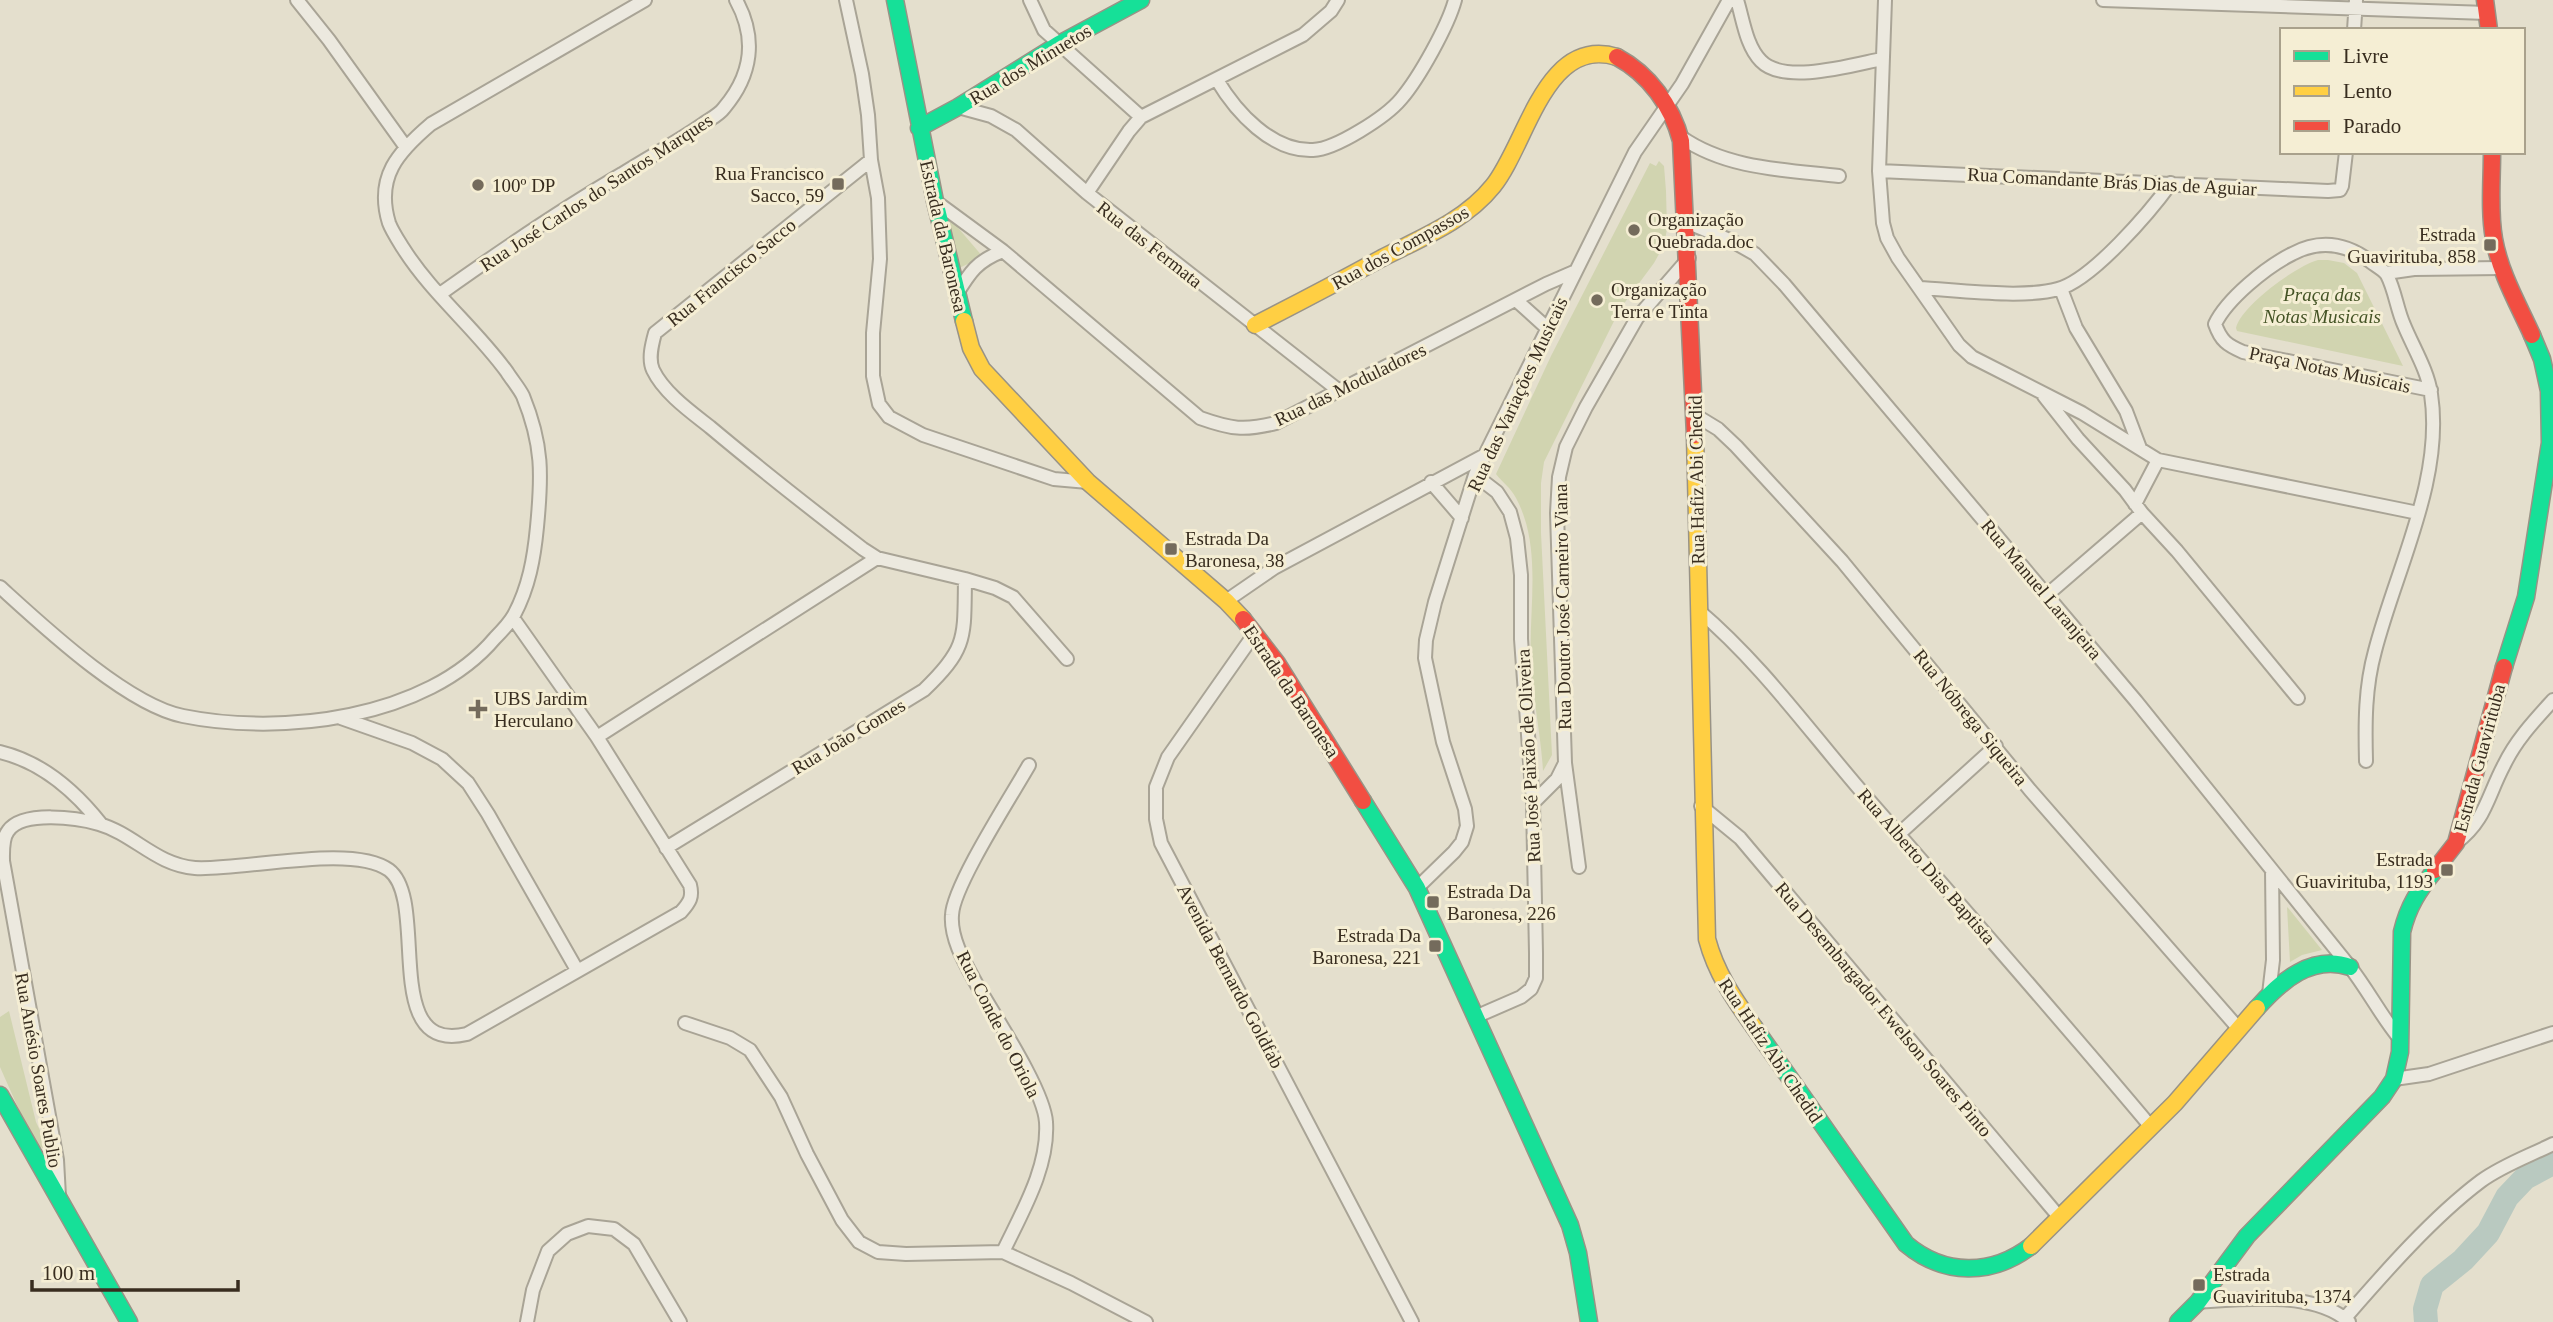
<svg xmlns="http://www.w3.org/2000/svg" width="2553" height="1322" font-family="Georgia,serif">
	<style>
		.green { fill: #d1d4b0 }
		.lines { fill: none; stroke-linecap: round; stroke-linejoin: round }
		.river { stroke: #b9c9c0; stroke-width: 24 }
		.street-casing { stroke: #a9a496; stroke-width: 16 }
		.fast-casing { stroke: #999386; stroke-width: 19 }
		.slow-casing { stroke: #999386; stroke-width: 19 }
		.jam-casing { stroke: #999386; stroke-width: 19 }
		.street { stroke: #ece9df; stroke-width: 12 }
		.fast { stroke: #16e098; stroke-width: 16 }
		.slow { stroke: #ffcf43; stroke-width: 16 }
		.jam { stroke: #f24e42; stroke-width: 16 }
		.poi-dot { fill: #746b5c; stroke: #f5eed4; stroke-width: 2.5 }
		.labels { text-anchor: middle; stroke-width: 6; stroke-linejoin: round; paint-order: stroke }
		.street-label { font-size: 19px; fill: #382d1f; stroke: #f5eed4 }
		.poi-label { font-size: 19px; fill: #382d1f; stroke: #f5eed4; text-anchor: start }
		.park-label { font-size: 19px; font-style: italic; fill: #455426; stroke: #f5eed4 }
	</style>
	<rect width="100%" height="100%" fill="#e4dfcd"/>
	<path class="green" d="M1659 161 1664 166 1666 191 1667 229 1664 245 1654 263 1620 309 1544 462 1541 483V533L1552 755 1543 771C1541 735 1533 700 1531 664 1528 610 1543 548 1516 498 1511 488 1502 482 1496 474L1551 356 1650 163 1656 166Z
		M948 216 983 257 957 269Z
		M2318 260H2328L2344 263 2357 273 2403 366 2237 331 2236 328C2241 306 2296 266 2318 260Z
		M2287 907 2289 909 2322 950 2302 955 2290 962Z
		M9 1011 36 1122 45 1141 43 1148 35 1146 0 1067V1017Z"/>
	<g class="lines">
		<path class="river" d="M2426 1322 2425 1309 2432 1285 2463 1260 2488 1233 2507 1197 2525 1178 2553 1163"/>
		<g class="street-casing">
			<path id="street" d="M297 0 329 40 405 146
				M846 0 862 74 868 115 871 160 878 198 880 259 873 333V376L879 404 889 417 923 435 1054 479 1088 482
				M1030 0 1044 30 1141 117
				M1737 0C1743 19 1746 46 1761 61 1784 85 1852 65 1882 59
				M1885 0 1879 171 1883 223 1887 238 1898 258 1959 345 1972 357 2082 413 2158 460 2418 513
				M2103 0 2487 13
				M2354 30 2356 0
				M1217 80C1236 112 1272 152 1313 150 1336 149 1386 117 1401 99 1419 78 1448 26 1455 0
				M958 107 991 116 1016 130 1087 193 1338 390
				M1681 137C1726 169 1786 170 1839 176
				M871 160 655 333C652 344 648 359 653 370 664 393 691 412 710 427 760 469 811 509 863 549L877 558 965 579 995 588 1013 597 1067 659
				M1879 171 2328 191 2340 190 2342 186 2346 152
				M1087 193 1129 131 1141 117 1303 35 1331 11 1338 0
				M935 201 1003 251
				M1686 222 1732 241 1755 254 1784 284 2136 701 2350 967C2368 990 2381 1016 2400 1039
				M2386 273 2414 269 2502 268
				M1919 288C1957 290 2023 299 2058 289 2092 280 2150 212 2171 183
				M2061 289 2076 328 2126 411 2140 448
				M440 294C499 252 559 211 622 174 649 157 677 142 703 124 710 119 719 115 724 108 752 75 757 38 736 0
				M956 295C970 272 977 261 1003 251L1200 418C1231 429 1244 431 1276 423L1546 284 1576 271
				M1516 300 1547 328
				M2044 396 2078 439 2125 490 2142 513 2177 551 2298 698
				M1695 415 1718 429 1736 446 1842 561 2030 790 2239 1029
				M1431 482 1462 518
				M2135 504 2158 460
				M0 587C43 626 127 705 183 716 281 736 427 719 495 638 502 631 509 624 514 615 529 587 534 558 537 527 542 475 543 445 523 396 519 388 512 380 507 372 475 328 432 294 403 248 398 240 392 231 389 223 375 177 398 152 431 124L645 0
				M2048 594 2142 513
				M1226 601 1274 568 1485 455
				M1698 610C1763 665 1812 735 1868 799 1963 908 2058 1016 2151 1127
				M1255 633 1168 757 1156 787V819L1161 843 1412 1322
				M341 718 412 743 442 759 468 783 488 814 577 970
				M597 737 877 558
				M0 752C42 762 75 791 101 824
				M2366 761C2365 723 2365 687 2375 651 2396 569 2444 479 2431 394 2428 371 2413 347 2404 325 2397 310 2395 290 2387 275 2384 270 2376 266 2371 262 2346 243 2320 239 2292 254 2266 267 2227 299 2215 324 2221 341 2227 345 2243 352L2431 390
				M1533 803 1557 779 1565 763
				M1701 806 1740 838 2060 1218
				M1900 833 1996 746
				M2456 843C2486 820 2487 797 2504 765 2516 740 2534 721 2553 700
				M666 848 924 690C968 648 964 637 965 579
				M1579 867 1565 763 1557 513 1559 477 1566 447 1586 407 1637 318 1689 258
				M1417 888 1454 852 1462 842 1467 826 1465 809 1443 742 1425 658 1426 640 1435 602 1475 475 1635 152 1682 84 1729 0
				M2269 994 2273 960 2272 870
				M1475 1017 1521 997 1531 989 1536 978V953L1533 803 1521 639V575L1517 538 1510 512 1497 492 1475 475
				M685 1023 730 1038 750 1050 781 1097 807 1154 842 1220 859 1242 878 1252 906 1254 1003 1252 1071 1283 1146 1322
				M2394 1079 2429 1074 2553 1033
				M59 1196 57 1160 3 861C3 852 2 839 8 831 23 810 78 818 99 824 134 834 156 865 195 868 242 871 352 843 389 870 430 901 379 1055 467 1034L681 912C690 902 693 897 690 885L597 737 513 618
				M1003 1252C1022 1212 1049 1167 1046 1122 1044 1090 994 1015 977 985 966 965 950 939 952 915 953 886 1012 795 1029 765
				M2198 1302C2241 1299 2314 1290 2349 1322
				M2345 1318C2384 1273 2433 1217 2481 1181 2503 1165 2529 1156 2553 1144
				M527 1322 533 1290 548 1251 567 1234 588 1226 614 1229 634 1244 680 1322"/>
		</g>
		<g class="fast-casing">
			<path id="fast" d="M895 0 935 201 964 321
				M919 128 958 107 1059 44 1141 0
				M2504 667 2526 597 2550 443 2549 391 2542 359 2532 335
				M1363 801 1417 888 1570 1225 1578 1253 1589 1322
				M2257 1008C2281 981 2312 954 2350 967
				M1754 1027 1906 1244C1944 1276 1992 1276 2031 1246
				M0 1095 129 1322
				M2178 1322 2198 1302 2247 1236 2382 1097 2394 1079 2400 1052 2402 932C2408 906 2419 890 2435 870"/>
		</g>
		<g class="slow-casing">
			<path id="slow" d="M964 321 971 348 982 369 1088 482 1226 601 1243 619
				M1255 325C1298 303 1340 281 1382 258 1421 238 1465 221 1493 186 1527 144 1545 35 1617 57
				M1695 435 1707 939C1716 973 1734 999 1754 1027
				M2031 1246 2175 1103 2257 1008"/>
		</g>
		<g class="jam-casing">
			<path id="jam" d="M2485 0 2489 30
				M1617 57C1649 74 1672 106 1681 141L1695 435
				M2492 152C2492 181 2489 211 2494 239 2500 273 2518 304 2532 335
				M1243 619 1277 663 1363 801
				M2435 870 2456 843 2504 667"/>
		</g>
		<use href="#street" class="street"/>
		<use href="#fast" class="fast"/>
		<use href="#slow" class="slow"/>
		<use href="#jam" class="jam"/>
	</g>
	<g class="poi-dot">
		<rect x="831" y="177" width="14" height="14" rx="3.5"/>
		<circle cx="478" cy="185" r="7"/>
		<circle cx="1634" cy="230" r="7"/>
		<rect x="2483" y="238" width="14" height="14" rx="3.5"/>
		<circle cx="1597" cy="300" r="7"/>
		<rect x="1164" y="542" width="14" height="14" rx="3.5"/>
		<path d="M474.5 698.5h7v7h7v7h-7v7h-7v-7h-7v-7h7z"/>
		<rect x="2440" y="863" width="14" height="14" rx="3.5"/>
		<rect x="1426" y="895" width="14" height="14" rx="3.5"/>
		<rect x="1428" y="939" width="14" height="14" rx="3.5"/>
		<rect x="2192" y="1278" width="14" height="14" rx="3.5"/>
	</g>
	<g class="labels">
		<g class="street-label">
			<text transform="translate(1030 64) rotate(-31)" y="7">Rua dos Minuetos</text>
			<text transform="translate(2112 181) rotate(3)" y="7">Rua Comandante Brás Dias de Aguiar</text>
			<text transform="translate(596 192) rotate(-33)" y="7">Rua José Carlos do Santos Marques</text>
			<text transform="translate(944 236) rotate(77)" y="7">Estrada da Baronesa</text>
			<text transform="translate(1150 244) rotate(38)" y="7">Rua das Fermata</text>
			<text transform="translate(1400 247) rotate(-29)" y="7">Rua dos Compassos</text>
			<text transform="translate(731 272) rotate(-39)" y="7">Rua Francisco Sacco</text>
			<text transform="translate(2330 369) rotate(12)" y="7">Praça Notas Musicais</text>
			<text transform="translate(1350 384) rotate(-26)" y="7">Rua das Moduladores</text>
			<text transform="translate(1517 394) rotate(-65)" y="7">Rua das Variações Musicais</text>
			<text transform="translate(1696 480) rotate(-91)" y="7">Rua Hafiz Abi Chedid</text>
			<text transform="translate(2042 589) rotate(50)" y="7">Rua Manuel Laranjeira</text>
			<text transform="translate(1562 607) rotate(-91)" y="7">Rua Doutor José Carneiro Viana</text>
			<text transform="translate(1292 691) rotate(56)" y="7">Estrada da Baronesa</text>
			<text transform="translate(1971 717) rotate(51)" y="7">Rua Nóbrega Siqueira</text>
			<text transform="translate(848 736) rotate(-31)" y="7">Rua João Gomes</text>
			<text transform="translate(1528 756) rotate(-93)" y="7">Rua José Paixão de Oliveira</text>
			<text transform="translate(2479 758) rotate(-75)" y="7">Estrada Guavirituba</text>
			<text transform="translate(1927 866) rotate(49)" y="7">Rua Alberto Dias Baptista</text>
			<text transform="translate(1231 976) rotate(62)" y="7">Avenida Bernardo Goldfab</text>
			<text transform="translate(1884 1009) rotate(50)" y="7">Rua Desembargador Ewelson Soares Pinto</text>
			<text transform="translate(999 1024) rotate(63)" y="7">Rua Conde do Oriola</text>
			<text transform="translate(1771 1050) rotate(56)" y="7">Rua Hafiz Abi Chedid</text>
			<text transform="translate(39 1070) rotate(80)" y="7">Rua Anésio Soares Publio</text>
		</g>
		<g class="poi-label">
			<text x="824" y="180" text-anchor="end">Rua Francisco<tspan x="824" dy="22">Sacco, 59</tspan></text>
			<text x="492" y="192">100º DP</text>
			<text x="1648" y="226">Organização<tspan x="1648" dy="22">Quebrada.doc</tspan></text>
			<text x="2476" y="241" text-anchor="end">Estrada<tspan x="2476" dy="22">Guavirituba, 858</tspan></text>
			<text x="1611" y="296">Organização<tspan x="1611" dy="22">Terra e Tinta</tspan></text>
			<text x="1185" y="545">Estrada Da<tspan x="1185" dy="22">Baronesa, 38</tspan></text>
			<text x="494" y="705">UBS Jardim<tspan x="494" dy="22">Herculano</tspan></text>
			<text x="2433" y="866" text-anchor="end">Estrada<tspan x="2433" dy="22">Guavirituba, 1193</tspan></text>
			<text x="1447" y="898">Estrada Da<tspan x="1447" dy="22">Baronesa, 226</tspan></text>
			<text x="1421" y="942" text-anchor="end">Estrada Da<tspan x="1421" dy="22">Baronesa, 221</tspan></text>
			<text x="2213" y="1281">Estrada<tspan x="2213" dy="22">Guavirituba, 1374</tspan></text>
		</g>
		<g class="park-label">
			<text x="2322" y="301">Praça das<tspan x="2322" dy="22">Notas Musicais</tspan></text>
		</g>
	</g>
	<rect x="2280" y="28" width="245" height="126" fill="#f5eed4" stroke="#a9a18c" stroke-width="2"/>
	<rect x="2294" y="51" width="35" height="10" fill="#16e098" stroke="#a9a18c" stroke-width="2"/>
	<text x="2343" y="63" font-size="21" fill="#382d1f">Livre</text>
	<rect x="2294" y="86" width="35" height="10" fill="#ffcf43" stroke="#a9a18c" stroke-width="2"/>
	<text x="2343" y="98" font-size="21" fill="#382d1f">Lento</text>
	<rect x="2294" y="121" width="35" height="10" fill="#f24e42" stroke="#a9a18c" stroke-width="2"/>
	<text x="2343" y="133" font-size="21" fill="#382d1f">Parado</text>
	<path d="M32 1280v10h206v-10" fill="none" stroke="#382d1f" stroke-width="3.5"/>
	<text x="42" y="1280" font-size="21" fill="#382d1f" stroke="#f5eed4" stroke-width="5" paint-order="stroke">100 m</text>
</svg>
